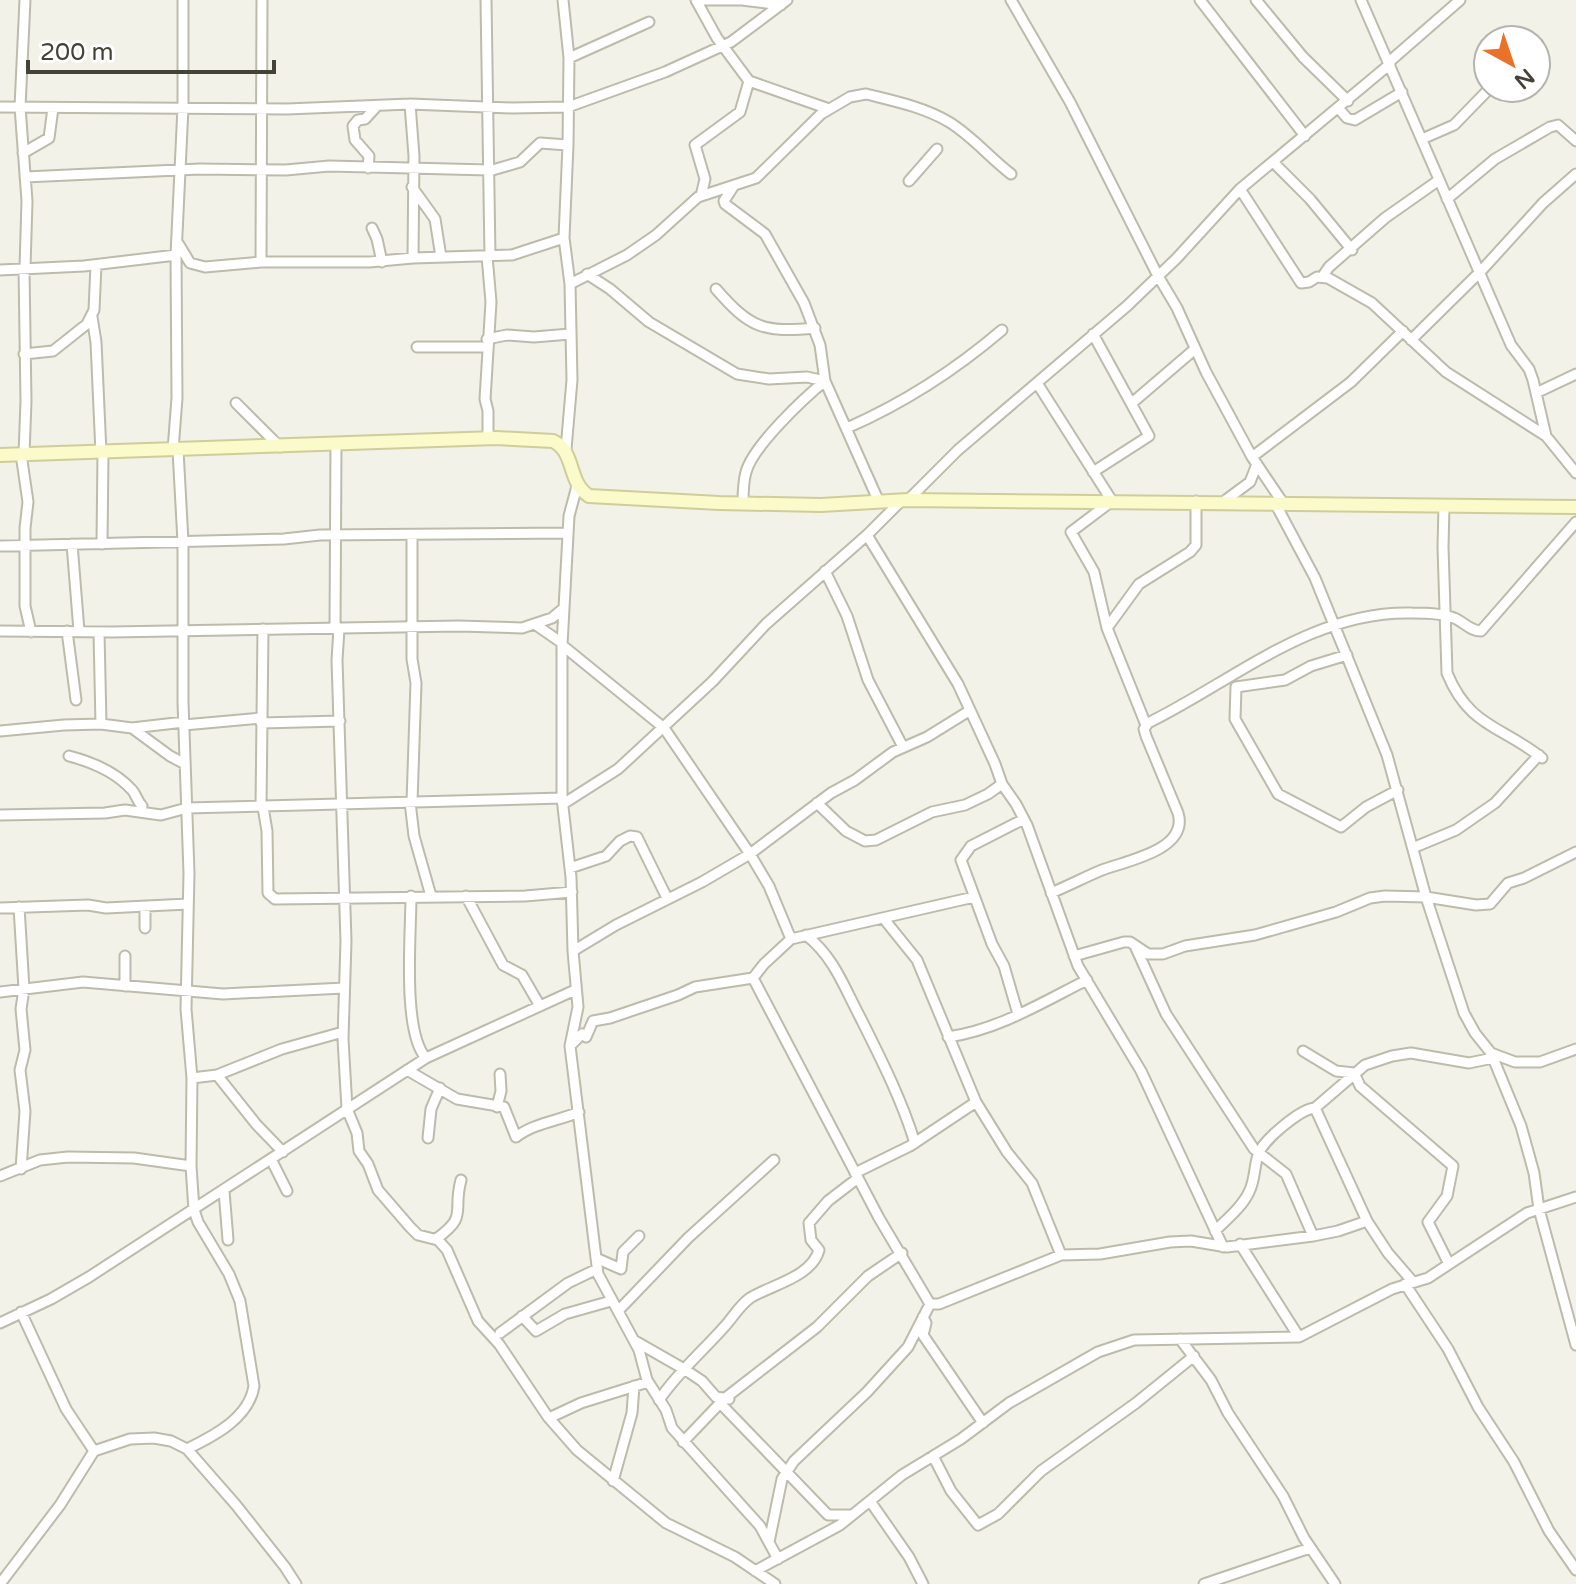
<svg xmlns="http://www.w3.org/2000/svg" width="1576" height="1584" font-family="'Varela Round',sans-serif">
	<style>
		.lines { fill: none; stroke-linecap: round; stroke-linejoin: round }
		.street-casing { stroke: #bdbbab; stroke-width: 13 }
		.secondary-casing { stroke: #cfcd9a; stroke-width: 16 }
		.street { stroke: #fff; stroke-width: 9 }
		.secondary { stroke: #fafaca; stroke-width: 12 }
	</style>
	<rect width="100%" height="100%" fill="#f2f2e8"/>
	<g class="lines">
		<g class="street-casing">
			<path id="street" d="M25 0 20 107 27 201 25 268
				M486 0 490 256
				M563 0 569 58 568 145 564 238 570 284 572 380 566 449
				M696 0 717 38 749 81 829 109
				M702 0H742L781 5
				M1011 0 1070 102 1158 276 1177 308 1206 372 1252 457 1283 503
				M1200 0 1305 136
				M1256 0 1303 57 1348 101
				M1361 0 1511 345 1529 369 1533 380 1546 436 1576 473
				M1536 45 1538 44
				M569 58 649 22
				M1389 62 1460 0
				M410 104 414 156 413 258
				M0 107 287 109 410 104 512 108 568 107 665 72 731 42 787 0
				M1339 109 1347 118 1355 120 1402 92
				M1422 139 1454 125 1490 88
				M23 153 49 138 53 108
				M1273 162 1310 199 1352 250
				M368 168 369 156 355 140 353 126 358 120 365 119 376 107
				M489 171 520 162 540 143 568 145
				M25 177 200 169 286 170 329 166 489 170
				M909 181 937 149
				M412 187 435 219 441 257
				M733 187 724 201 725 204 765 234 804 303 820 345 825 381 879 502
				M1240 189 1301 283 1309 282 1317 277 1328 278 1372 303 1446 372 1546 436
				M701 196 705 179 695 145 740 112 749 81
				M1447 199 1495 159 1550 127 1558 125 1576 141
				M372 228 377 239 382 262
				M178 243 190 263 205 267 261 262H369L413 258 512 255 564 238
				M487 256 491 302 485 399 488 411V438
				M261 262 262 0
				M24 269 26 401 24 454
				M0 270 84 266 176 255
				M587 274 610 289 649 322 737 374 769 379 807 377 825 381
				M1322 277 1329 267 1385 218 1439 180
				M570 284 627 255 656 235 698 197 756 178 821 114 850 97 866 94C894 101 924 107 949 122 972 136 989 157 1011 174
				M716 289C750 328 763 333 815 328
				M92 317 96 342 101 453
				M1093 334 1149 436 1093 472
				M487 339 507 335 534 337 570 334
				M1411 340 1481 271 1543 203 1576 174
				M417 347H483
				M24 354 53 351 87 324 94 310 96 265
				M1037 383 1112 501 1071 532 1094 572 1107 628
				M1536 393 1576 374
				M236 403 280 447
				M1132 403 1195 349
				M847 428C904 403 954 371 1002 330
				M173 450 177 398 176 255 183 107V0
				M178 450 183 542V702L189 873 186 1009 192 1078 191 1166 194 1210 198 1222 229 1274 240 1301 254 1386C249 1418 214 1436 187 1449
				M21 454 28 502 25 528V606L31 632
				M1252 457 1351 382 1403 331
				M577 486 569 516 562 645V798L571 877 573 951 578 1007 570 1046 598 1274 639 1350 647 1380 666 1410 672 1428 760 1526 778 1559
				M908 500 958 450 1127 306 1177 258 1240 189 1390 64
				M1223 502 1250 482 1257 464
				M1275 503 1315 578 1387 755 1426 897 1464 1013 1475 1033 1491 1053 1515 1062H1540L1576 1049
				M743 504C743 493 743 482 746 472 753 446 804 398 825 381
				M1444 506 1443 547 1447 673C1469 727 1502 726 1542 758
				M412 535V659L416 683 412 802
				M867 535 958 684 995 764 1002 784 1016 804 1027 825 1078 966 1141 1071 1223 1247
				M72 544 79 631
				M102 544 103 453
				M0 546 284 539 320 535 568 533
				M825 571 847 616 868 680 903 747
				M536 625 562 643
				M335 629 336 443
				M339 629 337 660 346 941 343 1039 347 1109 357 1133 359 1151 368 1164 378 1190 410 1227 418 1235 438 1240 447 1250 478 1321 499 1344 548 1417 577 1450 666 1523 735 1557 775 1584
				M0 631 112 632 459 626 522 628 552 618 564 608
				M67 631 76 700
				M99 632 101 724
				M562 645 664 728 750 854 769 886 791 939
				M1347 655 1311 666 1285 680 1236 687 1235 719 1278 794 1341 827 1366 807 1398 790
				M261 723 340 721
				M184 725 261 718
				M1146 725 1107 628 1139 584 1190 552 1196 545V501
				M132 728 170 756 185 764
				M0 731 64 725 101 724 132 728 184 722
				M69 756C92 762 115 771 132 790 136 794 137 801 142 806L141 812
				M410 802 414 836 431 896
				M817 803 846 831 865 841 876 840 932 812 965 805 988 794 1002 784
				M563 804 618 769 713 681 766 624 867 535 902 500
				M261 807 263 629
				M263 807 267 831 268 893 275 899 525 896 572 892
				M0 815 105 813 125 810 161 815 187 808 562 798
				M1415 847 1456 830 1495 803 1539 755
				M570 868 606 856 620 841 630 836 637 837 667 898
				M1051 893C1068 886 1085 877 1102 870 1126 861 1189 850 1178 813L1146 736 1144 729 1148 723C1232 682 1312 610 1412 613 1424 613 1443 613 1454 618 1464 622 1470 631 1481 631L1576 522
				M411 896C411 934 402 1032 426 1058
				M466 896 503 965 522 975 540 1006
				M974 897 791 939 764 964 753 978 879 1218 930 1304H939L1061 1255 1100 1254 1170 1242 1191 1241 1227 1247 1313 1236 1338 1231 1367 1221
				M19 907 24 989 21 1009 25 1050 20 1070 25 1111 21 1169
				M145 907V928
				M0 908 88 905 106 908 188 904
				M884 919 917 960 976 1102 1007 1152 1032 1183 1061 1255
				M806 935C834 957 844 987 860 1017 881 1059 901 1098 915 1143
				M1135 946 1166 1014 1254 1149 1286 1174 1313 1236
				M573 951 616 925 702 882 750 854 831 793 855 780 893 752 927 737 969 711
				M1074 956 1124 942H1130L1148 954H1163L1185 946 1255 935 1336 912 1370 898 1385 896 1426 897 1476 905 1490 904 1508 883 1524 878 1576 852
				M125 986V956
				M0 992 83 982 223 994 344 988
				M1018 1014 1004 966 992 944 961 860 971 846 1024 819
				M948 1037C998 1030 1043 1002 1087 980
				M572 1044 582 1034 586 1037 593 1021 610 1018 678 995 695 987 753 978
				M1303 1051 1336 1071 1354 1073 1360 1086 1453 1166 1447 1196 1428 1222 1449 1264
				M1491 1053 1521 1126 1534 1173 1539 1209 1576 1345
				M407 1070 457 1099 504 1107 516 1137C534 1123 558 1121 579 1112
				M217 1075 256 1124 283 1152
				M192 1078 217 1075 282 1049 343 1032
				M497 1107 501 1091 500 1074
				M428 1138 431 1109 440 1088
				M271 1159 287 1191
				M855 1173 910 1146 976 1102
				M0 1176 40 1160 68 1157 134 1158 191 1166
				M224 1191 228 1240
				M1215 1231C1227 1219 1242 1207 1249 1192 1255 1181 1254 1167 1258 1155 1262 1141 1300 1109 1315 1108
				M436 1239C469 1215 452 1213 461 1180
				M1240 1244 1299 1337
				M596 1258 621 1269 623 1252 639 1236
				M1413 1282 1388 1253 1367 1221 1315 1108 1365 1065 1392 1056 1411 1053 1469 1063 1493 1058
				M1405 1284 1448 1349 1478 1407 1514 1462 1549 1531 1576 1570
				M618 1311 688 1238 774 1160
				M21 1312 66 1409 94 1451
				M522 1316 536 1331 565 1314 611 1301
				M923 1317 926 1323 923 1335 983 1423
				M0 1323 51 1299 89 1277 426 1058 575 990
				M500 1333 568 1283 597 1269
				M1180 1339 1211 1380 1228 1413 1283 1496 1304 1538 1335 1584
				M635 1341 684 1369 702 1381 716 1397 729 1399
				M659 1400C678 1372 703 1351 725 1326 734 1316 739 1306 750 1298 771 1285 812 1277 819 1250L811 1240 809 1223 828 1201 858 1178
				M720 1403 828 1515H852
				M549 1418 581 1403 648 1382
				M683 1442 724 1399 817 1327 868 1276 902 1253
				M933 1456 951 1491 978 1525 998 1514 1041 1471 1136 1403 1194 1356
				M613 1481 632 1413 634 1386
				M870 1501 909 1557 923 1584
				M769 1542 782 1479 794 1461 867 1392 908 1347 930 1304
				M755 1571 840 1525 902 1475 961 1439 1009 1403 1098 1352 1134 1340 1299 1337 1392 1289 1428 1278 1527 1213 1576 1197
				M0 1584 60 1505 94 1451 130 1439 154 1438 171 1441 187 1449 236 1505 285 1567 296 1584
				M1204 1584 1310 1548"/>
		</g>
		<g class="secondary-casing">
			<path id="secondary" d="M0 455 496 438 553 441C576 452 567 482 589 496L719 503 821 505 908 500 1576 507"/>
		</g>
		<use href="#street" class="street"/>
		<use href="#secondary" class="secondary"/>
	</g>
	<g transform="translate(1512 64) rotate(140)"><circle r="38" fill="#ffffff" stroke="#b5b4af" stroke-width="2"/>
	<path d="M0-6L14 30L0 20L-14 30Z" fill="#e97228"/>
	<text y="-12" font-size="22" font-weight="bold" text-anchor="middle" fill="#454337">N</text>
	</g>
	<path d="M28 60v12h246v-12" fill="none" stroke="#454337" stroke-width="4"/>
	<text x="40" y="60" font-size="24" fill="#454337" stroke="#ffffff" stroke-width="6" paint-order="stroke">200 m</text>
</svg>
